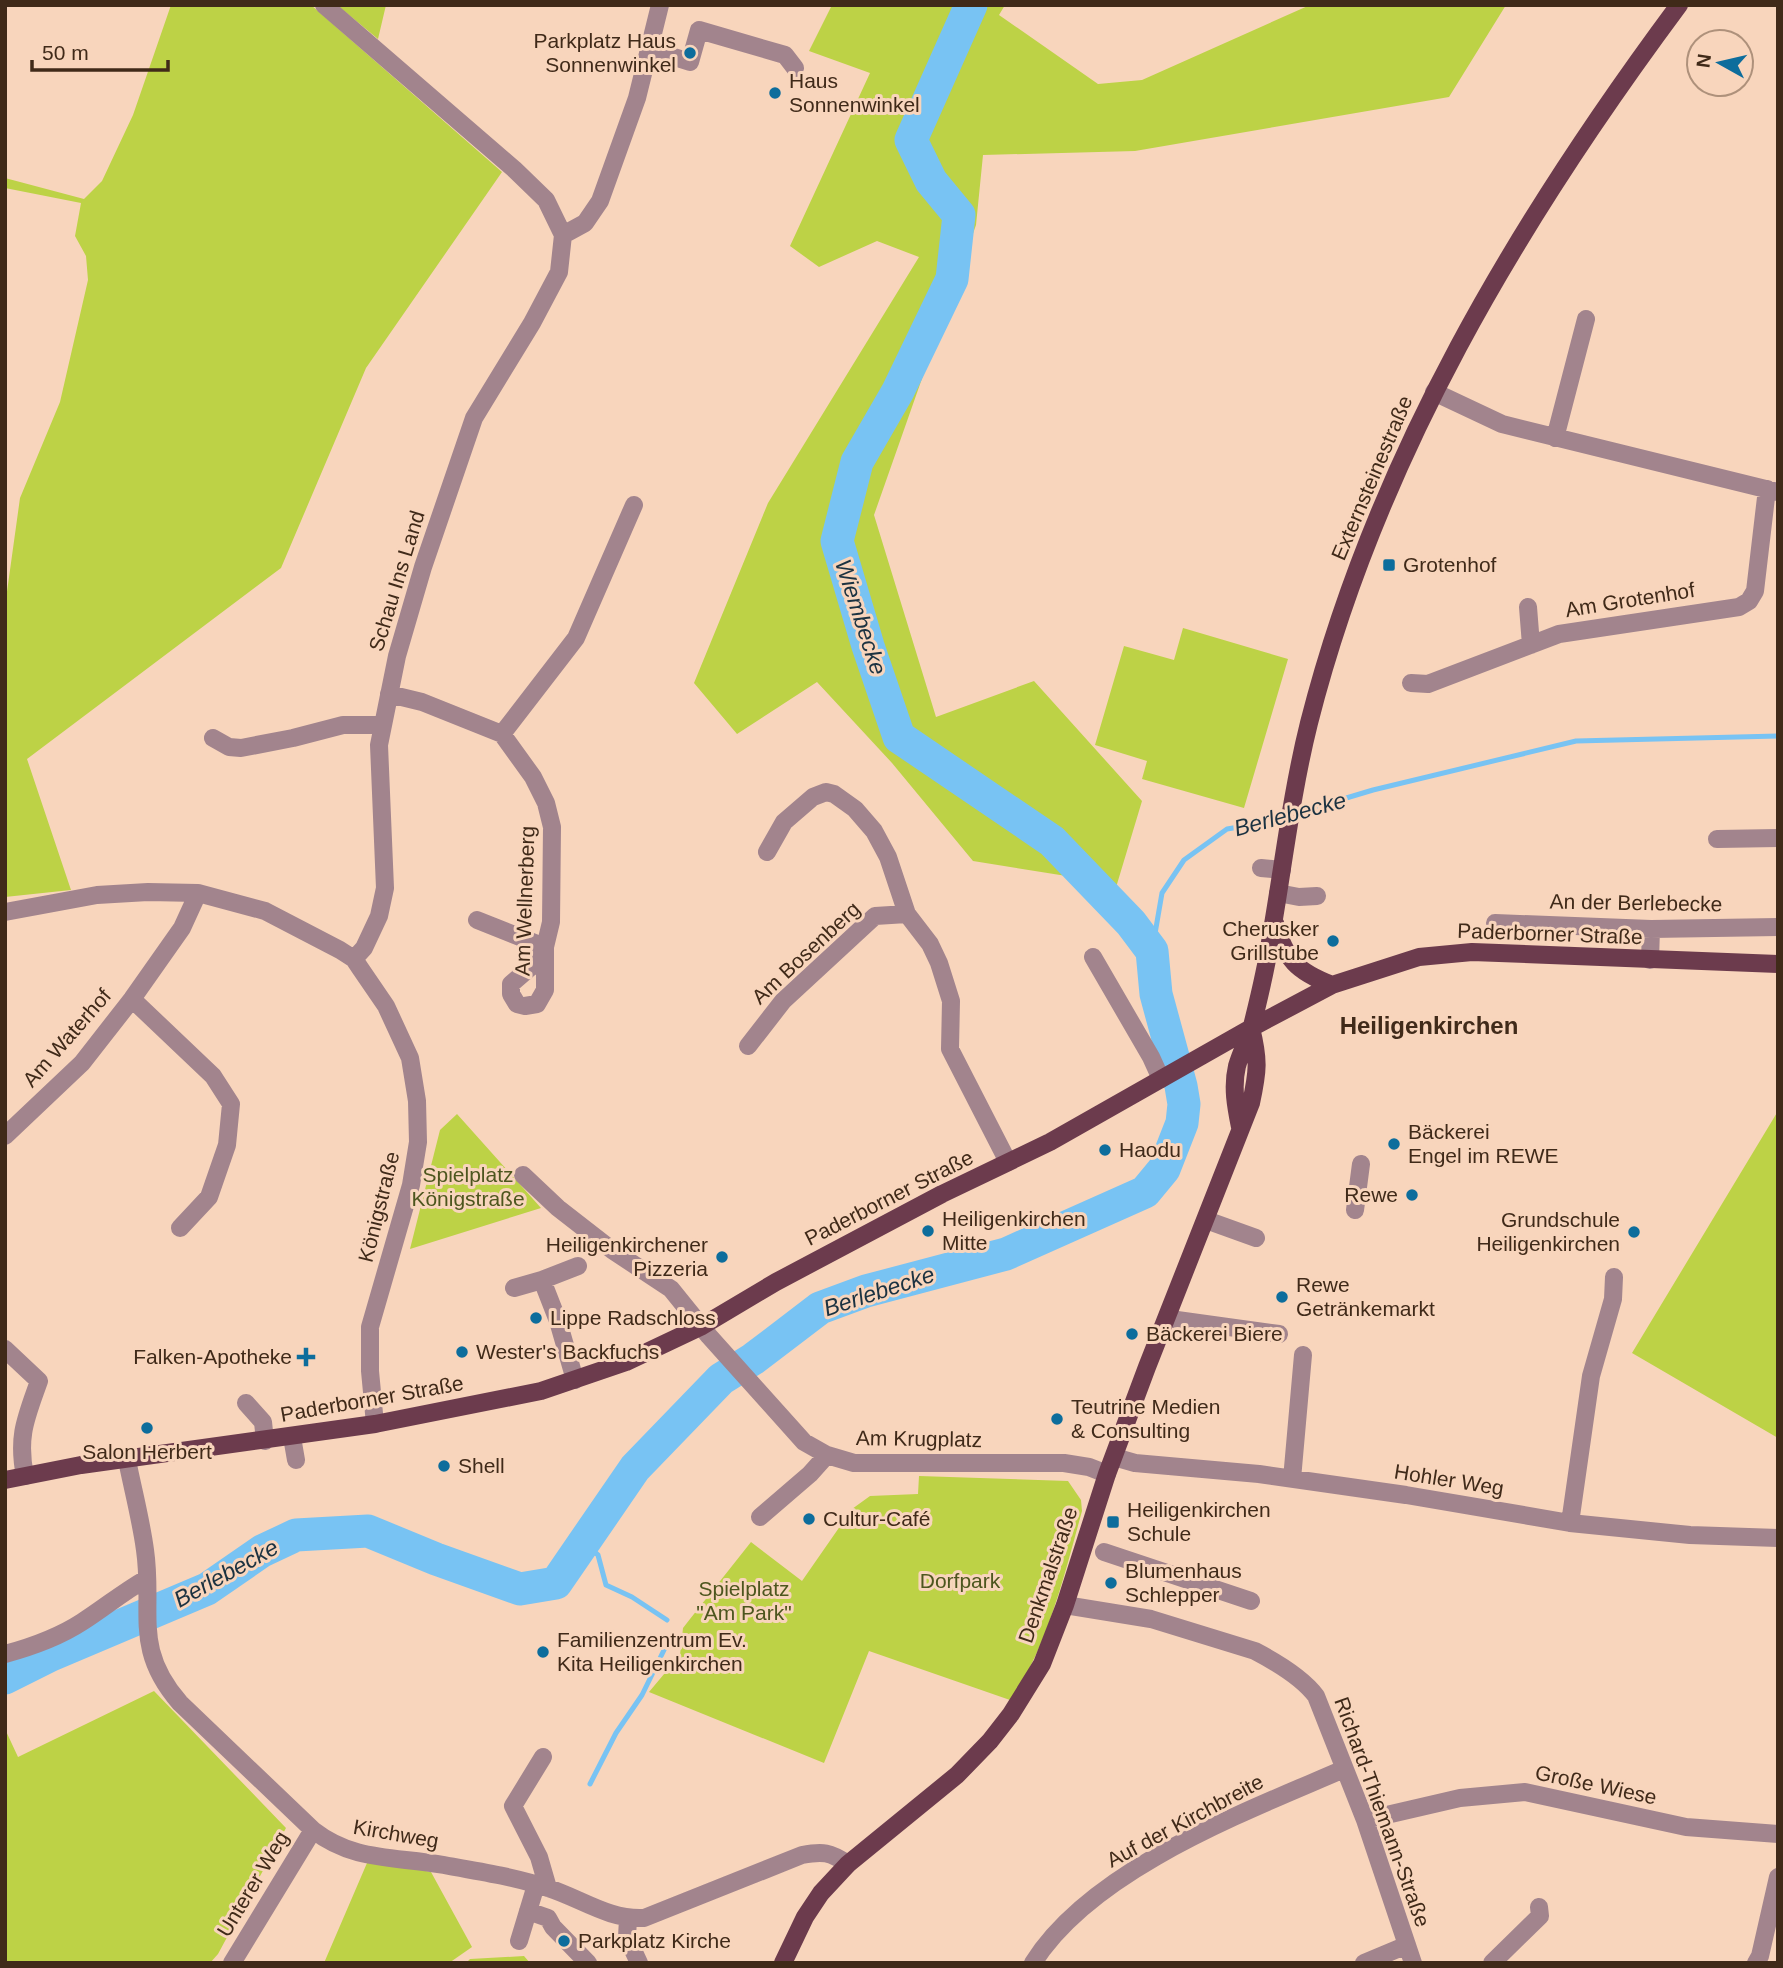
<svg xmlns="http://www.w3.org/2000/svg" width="1783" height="1968" font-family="Arial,sans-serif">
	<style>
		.green { fill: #bdd246 }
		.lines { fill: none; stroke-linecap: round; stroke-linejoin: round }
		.stream { stroke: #78c3f3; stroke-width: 5 }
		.river { stroke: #78c3f3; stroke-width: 33 }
		.minor { stroke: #a2848d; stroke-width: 18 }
		.major { stroke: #6c3b4d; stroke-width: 18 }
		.poi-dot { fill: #0d6d9c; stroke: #f8d5bc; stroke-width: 2.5 }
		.labels { text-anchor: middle; stroke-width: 6; stroke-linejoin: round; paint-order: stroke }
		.poi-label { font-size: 21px; fill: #402a19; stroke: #f8d5bc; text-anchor: start }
		.street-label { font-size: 21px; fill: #402a19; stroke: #f8d5bc }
		.park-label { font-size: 21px; fill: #4d561e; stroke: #f8d5bc }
		.water-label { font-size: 23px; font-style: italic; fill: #1b3241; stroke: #f8d5bc }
		.quarter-label { font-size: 24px; font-weight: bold; fill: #402a19; stroke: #f8d5bc }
	</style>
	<rect width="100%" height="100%" fill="#f8d5bc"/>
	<path class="green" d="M171 5H311L502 172 366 368 281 568 27 759 71 890 5 897V606L20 498 60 402 88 280 86 256 75 236 81 203 5 188V178L84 199 102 181 133 115Z
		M337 5H386L378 39Z
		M832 5H1005L999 15 1098 84 1142 80 1310 5H1506L1449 97 1135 151 983 155 976 225 874 515 936 717 1034 681 1142 801 1108 914 1079 878 973 861 892 763 817 682 737 734 694 683 768 503 919 257 877 241 819 267 790 246 870 73 809 51Z
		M1183 628 1288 659 1244 808 1142 779 1147 761 1095 745 1124 646 1174 660Z
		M1778 1111V1438L1632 1353Z
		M457 1114 541 1208 410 1249 440 1130Z
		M919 1476 1068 1481 1081 1500 1082 1511C1065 1572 1047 1650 1010 1700L869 1651 824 1763 649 1692 680 1655 683 1628 690 1619 751 1542 802 1581 852 1509 870 1496 918 1494Z
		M154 1691 286 1828 218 1954 210 1963H5V1729L18 1757Z
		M376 1861 431 1872 472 1947 449 1963H324L367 1863Z
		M524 1956 530 1963H466L470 1959Z"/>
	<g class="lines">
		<path class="stream" d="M1152 951 1162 893 1184 860 1227 829 1263 823 1373 790 1576 741 1778 736
			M583 1542 598 1555 606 1585 632 1597 667 1620
			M590 1784 616 1733 642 1695 664 1650
			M618 1939 624 1950"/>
		<path class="river" d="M5 1678 51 1655 207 1589 262 1551 296 1535 368 1531 436 1559 520 1589 556 1583 635 1468 721 1379 753 1359 820 1308 866 1291 1006 1254 1145 1192 1164 1169 1182 1123 1184 1104 1181 1086 1156 994 1152 951 1131 923 1052 841 899 737 868 646 837 541 857 462 898 391 952 279 959 215 931 181 911 140 971 5"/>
		<path class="minor" d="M324 5 514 169 546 200 563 235
			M649 54 671 56 690 62 699 30 785 55 795 68
			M1434 392 1502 424 1778 492
			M1555 438 1586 319
			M1528 607 1531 645
			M1411 683 1428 684 1559 634 1739 607 1749 601 1755 591 1767 489
			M389 694 422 702 502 734 576 638 634 505
			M213 738 229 747 241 748 293 738 343 725H383
			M1717 839 1778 838
			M767 852 784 822 813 797 826 792 834 794 855 809 874 831 888 857 907 914 930 944 939 963 951 1001 950 1049 1008 1162
			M1261 868 1282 870
			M1278 893 1299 897 1317 896
			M5 912 97 895 148 892 198 893 265 911 340 950 354 959 360 968 386 1006 410 1058 417 1101 418 1142 411 1185 370 1327V1371L375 1424
			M477 920 545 947 540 959 511 984V994L517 1004 525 1006 537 1004 545 990V947L551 922 552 827 546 803 533 777 502 734
			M1495 923 1651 929 1778 927
			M1093 957 1151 1057 1161 1079
			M354 959 364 948 379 916 385 888 379 745 397 656 423 567 474 418 532 323 559 272 563 235 585 223 600 201 637 98 660 5
			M1650 960 1651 929
			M132 999 213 1076 231 1104 227 1145 209 1197 180 1228
			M748 1046 783 1001 875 916 907 914
			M5 1136 82 1063 132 999 182 928 198 893
			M523 1175 558 1208 612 1250 671 1289 709 1336 804 1442 827 1455 854 1463H1064L1089 1467 1107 1474
			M1355 1210 1361 1164
			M1206 1220 1256 1238
			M514 1288 542 1280
			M1168 1315 1177 1320 1279 1334
			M5 1349 39 1381C26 1418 17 1436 25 1476
			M575 1380 558 1321 542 1280 578 1266
			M246 1403 263 1422 265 1441
			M292 1437 296 1460
			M1114 1457 1135 1463 1259 1474 1406 1495 1570 1523 1690 1535 1778 1538
			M127 1460C133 1490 141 1520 145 1550 154 1612 132 1648 180 1703L313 1830C354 1862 395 1856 444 1865 478 1871 515 1877 548 1888 580 1898 609 1920 644 1918L802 1855C823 1851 830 1852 848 1864
			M1292 1479 1303 1355
			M760 1517 810 1474 827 1455
			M1570 1523 1591 1376 1613 1299 1614 1277
			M1104 1552 1251 1601
			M1065 1605 1151 1619 1255 1651C1276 1662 1302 1677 1316 1696L1365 1820 1413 1963
			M5 1654C31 1647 59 1637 82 1622 104 1608 123 1592 146 1579
			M543 1757 513 1806 539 1857 548 1888
			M1365 1820 1460 1798 1525 1792 1686 1827 1778 1834
			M528 1911 548 1918 553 1927 588 1963
			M628 1919 627 1937 639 1963
			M519 1941 536 1885
			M232 1963 313 1830
			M1033 1963C1092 1869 1245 1812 1344 1769
			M1364 1963 1407 1945
			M1492 1963 1540 1916 1539 1907
			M1756 1963 1760 1956 1778 1877"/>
		<path class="major" d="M1275 923C1286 960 1296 971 1332 985
			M1240 1127C1236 1107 1232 1087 1237 1066 1241 1052 1248 1039 1252 1026 1259 998 1266 970 1270 942 1283 869 1291 795 1309 723 1376 459 1517 223 1679 5
			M5 1480 81 1465 375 1424 541 1391 626 1362 702 1326 776 1282 942 1194 1050 1142 1251 1028 1332 985 1419 957 1472 952 1778 964
			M783 1963 805 1917 821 1893 848 1864 957 1775 990 1741 1011 1714 1042 1664 1065 1605 1107 1474 1147 1367 1251 1103C1258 1071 1259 1060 1251 1028"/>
	</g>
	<g class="poi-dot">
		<circle cx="690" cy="53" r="7"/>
		<circle cx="775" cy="93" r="7"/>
		<rect x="1382" y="558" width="14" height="14" rx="3.5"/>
		<circle cx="1333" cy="941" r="7"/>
		<circle cx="1394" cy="1144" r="7"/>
		<circle cx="1105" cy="1150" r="7"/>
		<circle cx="1412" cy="1195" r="7"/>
		<circle cx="928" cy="1231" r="7"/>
		<circle cx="1634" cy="1232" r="7"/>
		<circle cx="722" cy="1257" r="7"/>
		<circle cx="1282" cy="1297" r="7"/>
		<circle cx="536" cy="1318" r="7"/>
		<circle cx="1132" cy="1334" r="7"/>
		<circle cx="462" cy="1352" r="7"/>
		<path d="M302.5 1346.5h7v7h7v7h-7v7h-7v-7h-7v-7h7z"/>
		<circle cx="1057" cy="1419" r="7"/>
		<circle cx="147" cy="1428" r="7"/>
		<circle cx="444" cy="1466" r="7"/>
		<circle cx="809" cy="1519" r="7"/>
		<rect x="1106" y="1515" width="14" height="14" rx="3.5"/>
		<circle cx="1111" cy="1583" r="7"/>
		<circle cx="543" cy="1652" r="7"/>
		<circle cx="564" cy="1941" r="7"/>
	</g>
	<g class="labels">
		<g class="poi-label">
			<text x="676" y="48" text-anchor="end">Parkplatz Haus<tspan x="676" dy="24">Sonnenwinkel</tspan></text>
			<text x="789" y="88">Haus<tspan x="789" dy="24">Sonnenwinkel</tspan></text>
			<text x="1403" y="572">Grotenhof</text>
			<text x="1319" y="936" text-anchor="end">Cherusker<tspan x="1319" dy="24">Grillstube</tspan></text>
			<text x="1408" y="1139">Bäckerei<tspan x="1408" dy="24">Engel im REWE</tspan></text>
			<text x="1119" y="1157">Haodu</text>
			<text x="1398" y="1202" text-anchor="end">Rewe</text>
			<text x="942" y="1226">Heiligenkirchen<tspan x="942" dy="24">Mitte</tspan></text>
			<text x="1620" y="1227" text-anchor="end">Grundschule<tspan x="1620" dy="24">Heiligenkirchen</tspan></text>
			<text x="708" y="1252" text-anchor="end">Heiligenkirchener<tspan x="708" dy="24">Pizzeria</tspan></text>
			<text x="1296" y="1292">Rewe<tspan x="1296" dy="24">Getränkemarkt</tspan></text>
			<text x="550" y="1325">Lippe Radschloss</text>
			<text x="1146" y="1341">Bäckerei Biere</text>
			<text x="476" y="1359">Wester's Backfuchs</text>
			<text x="292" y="1364" text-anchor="end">Falken-Apotheke</text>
			<text x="1071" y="1414">Teutrine Medien<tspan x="1071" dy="24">&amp; Consulting</tspan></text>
			<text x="147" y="1459" text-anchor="middle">Salon Herbert</text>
			<text x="458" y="1473">Shell</text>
			<text x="1127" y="1517">Heiligenkirchen<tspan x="1127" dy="24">Schule</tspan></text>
			<text x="823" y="1526">Cultur-Café</text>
			<text x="1125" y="1578">Blumenhaus<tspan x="1125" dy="24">Schlepper</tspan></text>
			<text x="557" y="1647">Familienzentrum Ev.<tspan x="557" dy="24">Kita Heiligenkirchen</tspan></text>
			<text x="578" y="1948">Parkplatz Kirche</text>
		</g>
		<g class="street-label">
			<text transform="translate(1372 478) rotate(-67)" y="7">Externsteinestraße</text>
			<text transform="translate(397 581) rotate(-73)" y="7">Schau Ins Land</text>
			<text transform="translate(1630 600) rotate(-9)" y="7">Am Grotenhof</text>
			<text transform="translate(525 901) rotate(-88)" y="7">Am Wellnerberg</text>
			<text transform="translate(1636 903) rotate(1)" y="7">An der Berlebecke</text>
			<text transform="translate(1550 934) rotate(2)" y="7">Paderborner Straße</text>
			<text transform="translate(806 953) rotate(-43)" y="7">Am Bosenberg</text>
			<text transform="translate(67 1038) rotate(-49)" y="7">Am Waterhof</text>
			<text transform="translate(889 1198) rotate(-27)" y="7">Paderborner Straße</text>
			<text transform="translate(379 1207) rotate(-76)" y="7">Königstraße</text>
			<text transform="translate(372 1399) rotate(-10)" y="7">Paderborner Straße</text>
			<text transform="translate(919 1439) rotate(1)" y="7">Am Krugplatz</text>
			<text transform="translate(1449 1480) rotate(9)" y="7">Hohler Weg</text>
			<text transform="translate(1048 1575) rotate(-71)" y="7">Denkmalstraße</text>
			<text transform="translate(1596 1785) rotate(12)" y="7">Große Wiese</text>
			<text transform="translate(1382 1812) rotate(70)" y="7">Richard-Thiemann-Straße</text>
			<text transform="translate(1185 1821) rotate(-28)" y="7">Auf der Kirchbreite</text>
			<text transform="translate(396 1834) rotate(10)" y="7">Kirchweg</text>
			<text transform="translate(253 1884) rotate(-59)" y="7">Unterer Weg</text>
		</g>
		<g class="park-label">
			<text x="468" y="1182">Spielplatz<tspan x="468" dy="24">Königstraße</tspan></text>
			<text x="960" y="1588">Dorfpark</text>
			<text x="744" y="1596">Spielplatz<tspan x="744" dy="24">"Am Park"</tspan></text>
		</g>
		<g class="water-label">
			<text transform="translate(861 617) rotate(72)" y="8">Wiembecke</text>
			<text transform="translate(1290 814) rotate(-15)" y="8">Berlebecke</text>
			<text transform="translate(879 1291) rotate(-18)" y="8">Berlebecke</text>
			<text transform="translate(226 1573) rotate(-29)" y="8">Berlebecke</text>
		</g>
		<g class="quarter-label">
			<text x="1429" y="1034">Heiligenkirchen</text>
		</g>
	</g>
	<rect width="1783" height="1968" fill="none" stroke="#402a19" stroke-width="14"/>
	<g transform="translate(1720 63) rotate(278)"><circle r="33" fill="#f8d5bc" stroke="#ae917b" stroke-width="2"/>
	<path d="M0-5L12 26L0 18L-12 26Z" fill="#0d6d9c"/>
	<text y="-10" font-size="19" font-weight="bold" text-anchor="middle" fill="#402a19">N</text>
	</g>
	<path d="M32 60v10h136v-10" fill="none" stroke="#402a19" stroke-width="3.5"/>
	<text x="42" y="60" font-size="21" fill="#402a19" stroke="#f8d5bc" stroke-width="5" paint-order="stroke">50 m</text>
</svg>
